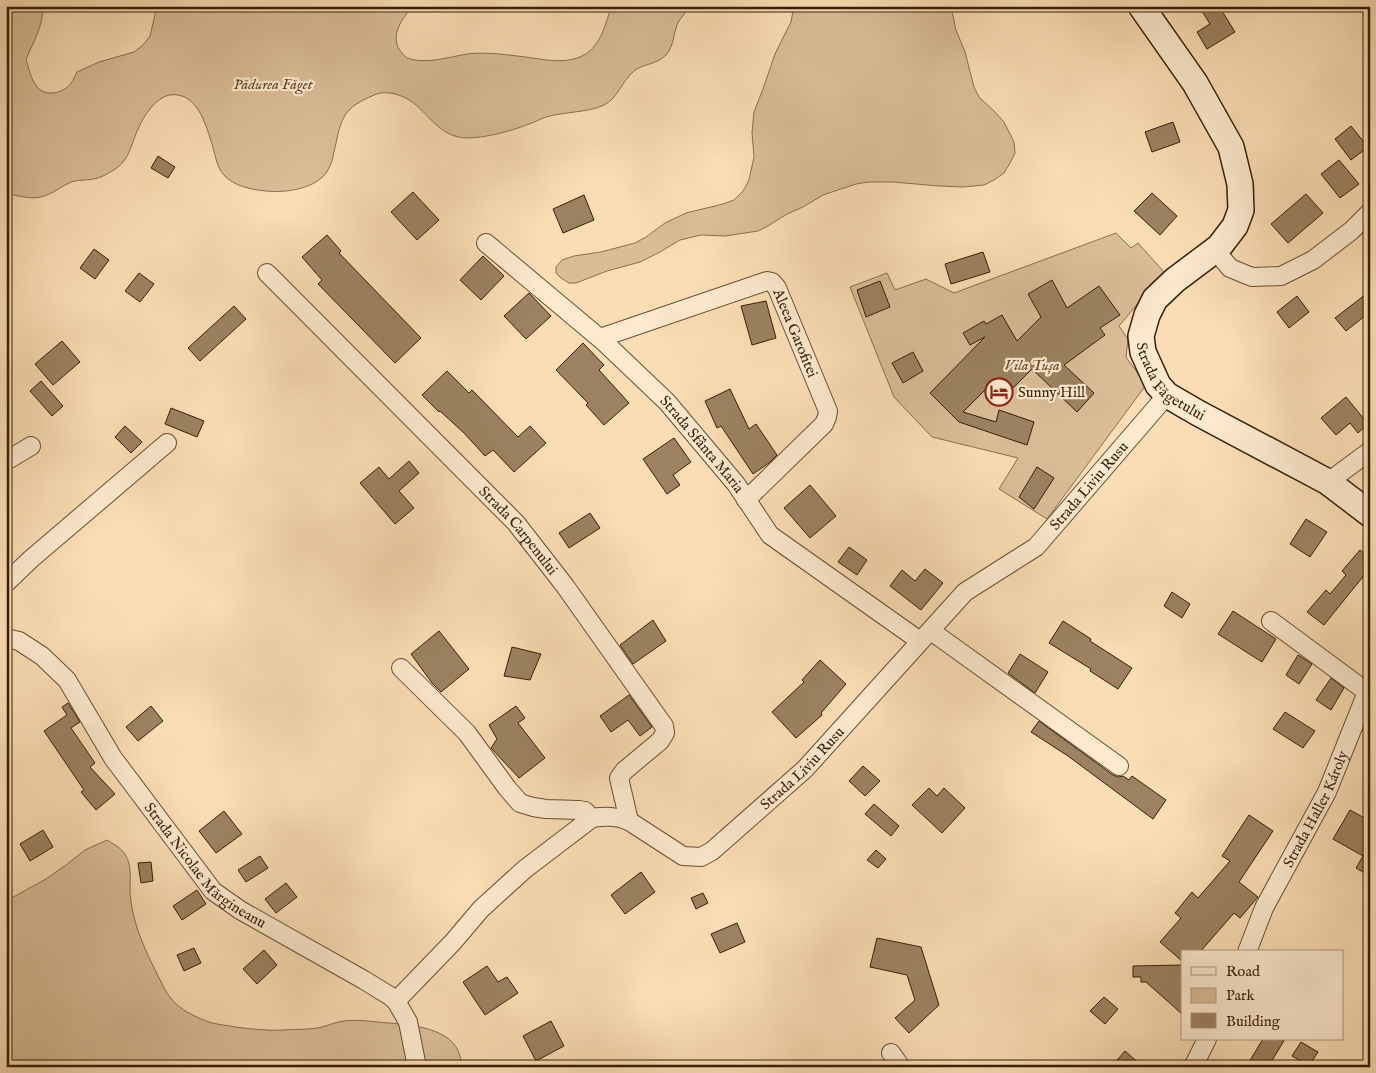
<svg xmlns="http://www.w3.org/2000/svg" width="1376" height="1073" font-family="'IM FELL English',serif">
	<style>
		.green { fill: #d9bd97; stroke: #886e4f }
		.building { fill: #9c8261; stroke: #371f07 }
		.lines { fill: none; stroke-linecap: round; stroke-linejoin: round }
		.minor-casing { stroke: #684e32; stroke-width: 20 }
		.secondary-casing { stroke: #371f07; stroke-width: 28 }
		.minor { stroke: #fce9ce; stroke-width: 18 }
		.secondary { stroke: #fce9ce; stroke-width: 25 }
		.labels { text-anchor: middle; stroke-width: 4.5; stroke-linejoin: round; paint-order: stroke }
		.park-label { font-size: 15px; font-style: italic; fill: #60462b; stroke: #fce9ce }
		.street-label { font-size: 15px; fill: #371f07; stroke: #fce9ce }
		.poi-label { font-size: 15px; fill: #371f07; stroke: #fce9ce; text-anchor: start }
	</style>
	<rect width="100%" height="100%" fill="#faddb4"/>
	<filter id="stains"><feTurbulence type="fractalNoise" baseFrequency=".004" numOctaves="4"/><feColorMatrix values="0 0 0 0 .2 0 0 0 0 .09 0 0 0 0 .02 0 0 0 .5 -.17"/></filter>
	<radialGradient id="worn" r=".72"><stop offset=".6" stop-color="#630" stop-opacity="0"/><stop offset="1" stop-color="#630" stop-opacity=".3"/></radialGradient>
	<path class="green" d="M6 6H43C43 26 34 41 26 59 29 69 31 81 39 89 49 97 65 92 71 83 74 80 75 75 77 72L99 62 134 52 143 45 150 36 157 6H414C402 17 388 38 402 53 404 56 407 58 410 59 428 64 449 57 467 54 483 52 501 54 517 56 539 58 564 66 584 55 602 45 605 23 612 6H690C687 12 682 16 679 21 673 31 675 45 666 55 656 65 642 64 634 71 622 81 618 98 604 105 590 112 565 112 550 116 543 117 536 122 529 124 512 131 476 141 458 137 430 130 424 101 395 94 386 92 380 92 372 96 362 100 349 107 344 117 338 128 337 141 334 152 333 158 331 165 328 170 317 189 286 193 266 191 253 190 233 186 224 175 216 167 215 152 211 141 205 122 196 91 169 95 156 98 144 115 139 127 132 141 130 158 118 167 113 171 104 176 98 178 89 181 79 179 71 182 62 186 55 192 47 195 34 201 19 196 6 193Z
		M792 6H951L956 30 965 52 974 87 979 97 996 113 1004 122 1014 142 1015 153 1010 163 1004 173 994 180 984 185 963 187 939 186 893 182H869L856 184 823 195 803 207 787 214 768 226 758 231 725 236 701 235 680 240 660 252 640 262 607 271 576 283H569L561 278 556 273V267L562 260 574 256 601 252 635 243 646 237 665 223 686 213 723 204 734 200 743 191 749 180 754 157 752 133 754 112 763 89 775 54 791 22 793 11Z
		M1116 233 1131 248 1138 243 1164 272 1119 326 1128 339 1126 357 1146 385 1047 519 999 489 1018 458 932 437 894 397 850 287 887 273 895 290 926 279 954 293Z
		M107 840C113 844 120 847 125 854 134 868 128 886 131 902 135 929 146 952 158 976 164 987 166 994 176 1004 185 1012 198 1018 209 1022 218 1025 227 1025 235 1027 252 1029 268 1031 284 1030 296 1029 310 1030 322 1027 329 1025 336 1022 344 1021 358 1019 374 1022 389 1023 412 1025 453 1028 460 1056 461 1059 461 1063 462 1067H6V901L46 879 66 865 85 850Z"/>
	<path class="building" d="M1199 6H1219L1235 32 1207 49 1197 32 1210 24Z
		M1173 122 1180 142 1152 152 1145 132Z
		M1351 126 1368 147 1351 160 1335 139Z
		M158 156 175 167 168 178 151 168Z
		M1339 160 1359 184 1340 198 1321 174Z
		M413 192 439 220 417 240 391 212Z
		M1152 193 1177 216 1160 235 1134 211Z
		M1306 194 1323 213 1288 243 1271 224Z
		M584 195 594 220 563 233 553 209Z
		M327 235 341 251 339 253 421 338 395 363 318 284 322 280 302 257Z
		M94 249 109 260 95 279 80 268Z
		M983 252 990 272 951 284 945 264Z
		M483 256 504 276 481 300 460 280Z
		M139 273 154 284 140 302 125 291Z
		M1052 280 1067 308 1099 286 1120 315 1100 328 1105 335 1064 365 1094 393 1077 412 1032 369 1003 398 990 385 963 412 996 422 999 410 1034 422 1027 445 959 422 930 393 985 337 970 345 963 333 984 321 986 324 1002 315 1017 341 1041 317 1028 294Z
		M880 281 890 307 866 317 857 290Z
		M1370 291V309L1365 313 1366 315 1346 331 1335 318Z
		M529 293 551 316 526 339 504 316Z
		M1297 296 1309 312 1289 328 1277 312Z
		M766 301 776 338 752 345 741 306Z
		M234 306 246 319 200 361 188 348Z
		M62 341 80 362 53 385 35 364Z
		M583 343 604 365 599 370 629 403 604 425 586 405 588 403 556 370Z
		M913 352 923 371 903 383 892 363Z
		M447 371 469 393 472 390 518 437 530 426 546 443 514 472 493 450 485 456 464 433 440 411 439 412 422 395Z
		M41 381 63 406 52 416 30 391Z
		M730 389 749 429 756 424 777 455 769 463 753 474 721 426 717 428 705 401Z
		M1346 397 1368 424 1358 433 1350 423 1336 435 1321 418Z
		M171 408 204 421 197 437 165 424Z
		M125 426 142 442 131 453 115 437Z
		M674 438 691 462 673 475 680 485 667 494 643 459Z
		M409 461 419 473 399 491 414 508 395 524 360 483 379 467 389 479Z
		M1037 467 1054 478 1034 509 1019 497Z
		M810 485 836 516 810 538 784 508Z
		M590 513 600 528 569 548 559 533Z
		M1306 519 1327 532 1310 557 1290 544Z
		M849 547 867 560 857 575 838 562Z
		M1360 550 1370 558V568L1324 625 1307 612 1326 590 1330 594 1346 575 1342 571Z
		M925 569 943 583 921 610 890 586 902 570 915 581Z
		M1172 592 1190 604 1182 618 1164 606Z
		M1233 611 1276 639 1262 662 1218 634Z
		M653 620 666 641 633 664 620 645Z
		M1063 621 1091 639 1090 641 1132 668 1118 689 1090 671 1091 669 1049 643Z
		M439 631 469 669 441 692 432 683 411 654Z
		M512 647 541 654 530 680 504 676Z
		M1020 654 1048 672 1035 693 1008 673Z
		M1298 655 1312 664 1299 684 1286 675Z
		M820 660 846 684 821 713 822 715 796 738 772 712 804 682 802 680Z
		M1331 678 1344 688 1331 710 1316 700Z
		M629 695 652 727 640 736 628 720 611 732 600 716Z
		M68 703 80 722 71 728 95 763 90 767 115 794 96 810 81 792 84 790 44 731 67 715 62 707Z
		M151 706 163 721 138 741 126 727Z
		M516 706 525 718 518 723 545 758 519 778 491 748 497 739 489 725Z
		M1285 712 1315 731 1303 748 1273 729Z
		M1039 721 1113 775 1118 777 1123 776 1129 780 1132 776 1166 800 1153 819 1068 756 1031 732Z
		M863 766 880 781 865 796 849 781Z
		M929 788 937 796 944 788 965 808 942 833 912 805Z
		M874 804 899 826 891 836 865 814Z
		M1350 810 1370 821V844L1363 856 1333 839Z
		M224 811 242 834 216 853 199 831Z
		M1249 815 1273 831 1239 882 1258 897 1240 918 1234 913 1200 952H1182V961L1160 942 1181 918 1175 913 1192 892 1198 898 1230 861 1222 856Z
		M43 830 53 847 30 861 20 844Z
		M1370 844V876L1356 868Z
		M876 850 886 859 878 868 867 860Z
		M260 856 268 868 246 882 238 870Z
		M151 862 153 881 141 883 138 863Z
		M641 872 655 892 625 914 611 895Z
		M286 883 297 897 276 913 265 899Z
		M197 890 206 904 182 920 173 906Z
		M703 893 708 903 696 909 691 898Z
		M737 923 745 942 720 953 711 934Z
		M877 938 921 947 939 1005 909 1033 895 1018 915 1000 907 975 870 967Z
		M194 948 201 963 184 971 177 955Z
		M264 950 277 965 257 984 243 969Z
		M1182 965V1014L1146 982H1141V977H1133V966Z
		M487 966 498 982 507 977 518 993 485 1015 463 982Z
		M1104 997 1118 1009 1105 1024 1090 1011Z
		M551 1021 564 1046 536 1061 523 1036Z
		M1263 1039H1285L1268 1067H1246Z
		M1301 1042 1318 1052 1309 1066 1292 1056Z
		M1125 1051 1143 1067H1111Z"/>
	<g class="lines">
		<g class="minor-casing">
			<g id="minor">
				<path id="s1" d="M486 243 603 341 667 402 736 484 770 535 920 641"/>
				<path d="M1215 250 1230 268 1252 277 1281 276 1313 260 1351 231 1370 212"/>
				<path id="s2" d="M267 273 516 523 565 586 664 726 665 733 660 741 624 771 619 778 629 821"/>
				<path id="s3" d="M600 338 767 281 772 282 777 288 828 411 827 417 824 424 746 500"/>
				<path d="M6 461 31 446"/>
				<path d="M1328 482 1370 451"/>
				<path d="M6 583 31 559 167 443"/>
				<path d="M931 631 1119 766"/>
				<path id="s4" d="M6 638 19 641 42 656 67 680 113 758 213 891 240 910 364 980 390 996 396 1001 408 1022 417 1067"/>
				<path d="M401 668 467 733 507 788 520 803 533 807 546 809 579 810 585 811 592 818"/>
				<path id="s5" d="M1247 952 1264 908 1327 792 1367 692 1271 621"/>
				<path id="s6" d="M396 1001 453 942 481 909 525 869 592 818C606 816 616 816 629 821L683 856 701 857 712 851 805 769 965 592 1036 547 1167 395"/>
				<path d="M891 1053 901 1067"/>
				<path d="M1193 1067 1207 1039"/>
			</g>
		</g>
		<g class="secondary-casing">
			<g id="secondary">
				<path id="s7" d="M1141 6 1195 83 1231 147 1240 184 1241 210 1235 226 1219 247 1175 280 1155 299 1147 315 1141 336 1143 352 1158 385 1167 395 1198 413 1328 482 1370 514"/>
			</g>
		</g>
		<use href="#minor" class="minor"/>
		<use href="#secondary" class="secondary"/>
	</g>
	<defs>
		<g id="hotel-ring" transform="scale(1.4375)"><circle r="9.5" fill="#fce9ce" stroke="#8f2418" stroke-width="1.5"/><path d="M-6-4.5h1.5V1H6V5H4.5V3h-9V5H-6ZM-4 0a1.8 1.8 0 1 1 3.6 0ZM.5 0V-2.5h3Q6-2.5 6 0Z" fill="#8f2418"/></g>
	</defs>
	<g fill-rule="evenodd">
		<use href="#hotel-ring" x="999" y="392"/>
	</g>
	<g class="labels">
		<g class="park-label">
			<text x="273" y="89">Pădurea Făget</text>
			<text x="1032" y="370">Vila Tușa</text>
		</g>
		<g class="street-label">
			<text dy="5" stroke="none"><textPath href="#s3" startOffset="238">Aleea Garofitei</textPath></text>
			<text dy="5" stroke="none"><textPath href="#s7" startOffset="455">Strada Făgetului</textPath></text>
			<text dy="5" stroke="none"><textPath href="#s1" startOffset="296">Strada Sfânta Maria</textPath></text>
			<text dy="5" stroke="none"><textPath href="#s6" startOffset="929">Strada Liviu Rusu</textPath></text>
			<text dy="5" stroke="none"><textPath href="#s2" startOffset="360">Strada Carpenului</textPath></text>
			<text dy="5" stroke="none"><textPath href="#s6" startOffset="524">Strada Liviu Rusu</textPath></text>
			<text dy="5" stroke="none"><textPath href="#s5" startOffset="159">Strada Haller Károly</textPath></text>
			<text dy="5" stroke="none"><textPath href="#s4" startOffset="309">Strada Nicolae Mărgineanu</textPath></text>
		</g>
		<g class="poi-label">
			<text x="1018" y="397">Sunny Hill</text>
		</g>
	</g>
	<rect width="1376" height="1073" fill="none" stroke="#faddb4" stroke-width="25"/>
	<rect x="8" y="8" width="1361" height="1058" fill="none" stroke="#371f07" stroke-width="2.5"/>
	<rect x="12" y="12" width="1351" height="1048" fill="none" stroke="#371f07"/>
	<rect x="1181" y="950" width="162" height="90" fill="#fce9ce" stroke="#ad987e"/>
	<rect x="1191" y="967" width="25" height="8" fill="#fce9ce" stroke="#ad987e"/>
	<text x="1226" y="976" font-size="15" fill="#371f07">Road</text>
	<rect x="1191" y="988" width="25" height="15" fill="#d9bd97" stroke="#ad987e"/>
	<text x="1226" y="1000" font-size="15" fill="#371f07">Park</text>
	<rect x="1191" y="1013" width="25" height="15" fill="#9c8261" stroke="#ad987e"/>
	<text x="1226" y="1026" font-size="15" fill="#371f07">Building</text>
	<rect width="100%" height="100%" filter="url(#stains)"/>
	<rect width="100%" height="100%" fill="url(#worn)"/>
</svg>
